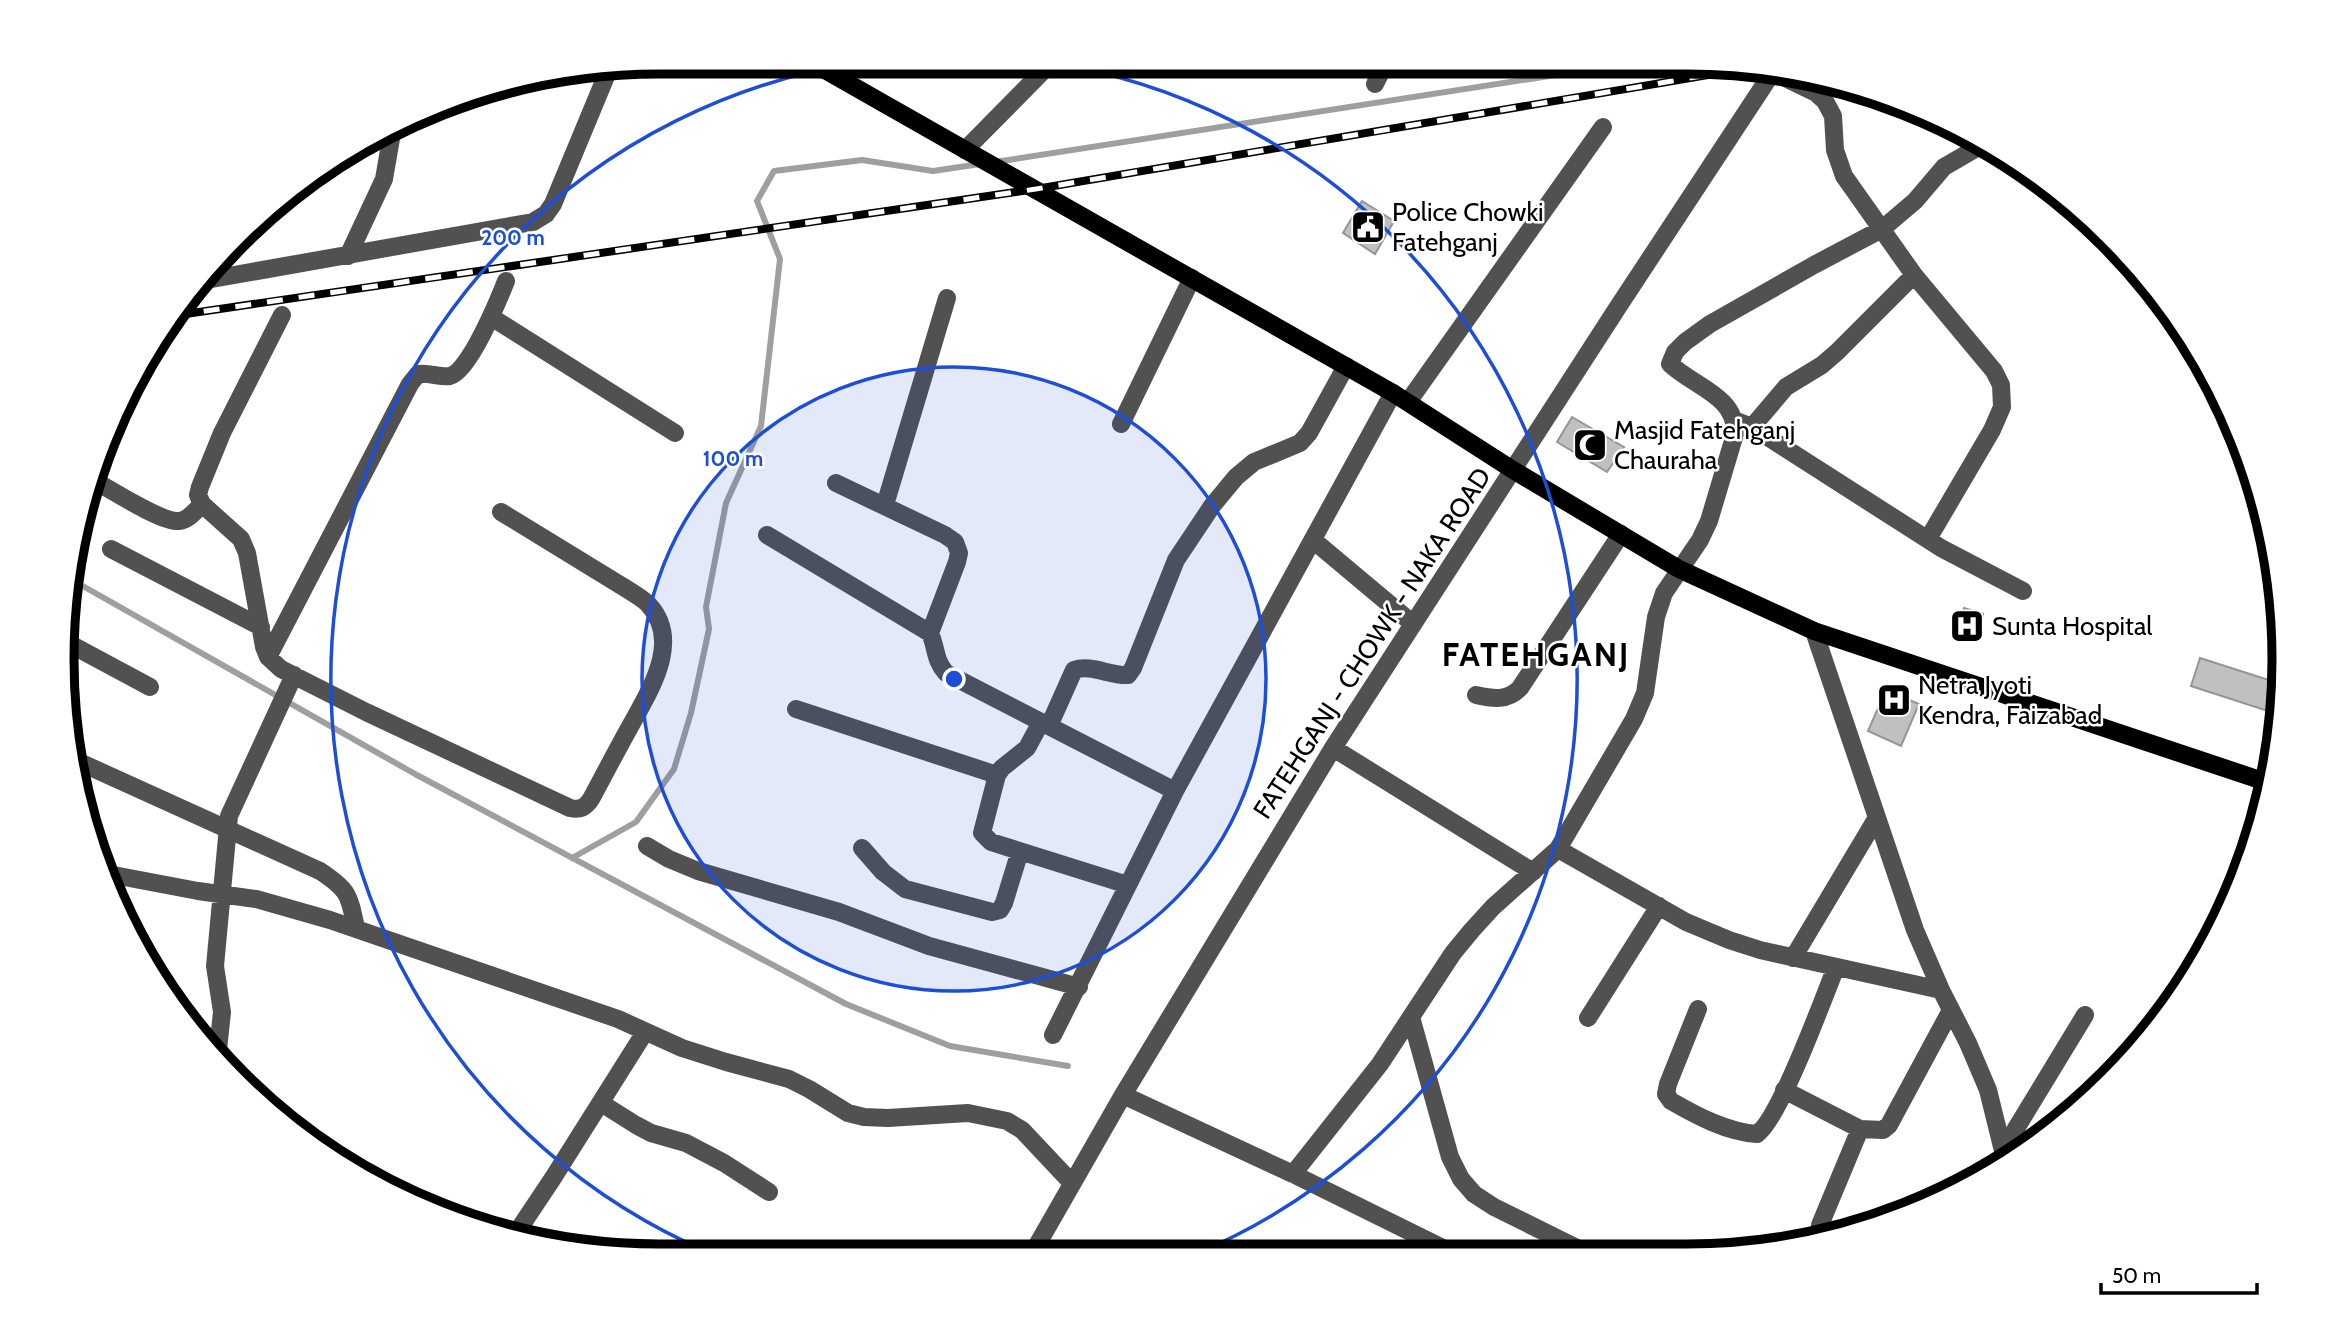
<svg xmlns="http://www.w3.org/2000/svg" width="2346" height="1318" font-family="Cabin,sans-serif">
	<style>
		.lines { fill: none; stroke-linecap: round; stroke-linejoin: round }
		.stream { stroke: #9f9f9f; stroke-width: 6 }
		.building { fill: #c0c0c0; stroke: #959595; stroke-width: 2 }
		.minor { stroke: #515151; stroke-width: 18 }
		.major { stroke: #000; stroke-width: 18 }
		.rail-casing { stroke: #000; stroke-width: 8 }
		.rail { stroke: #fff; stroke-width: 5; stroke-dasharray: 16; stroke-linecap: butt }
		.ring { fill: none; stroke: #1d4ed8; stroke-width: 3.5 }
		.labels { text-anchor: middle; stroke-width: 5; stroke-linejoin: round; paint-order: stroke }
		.poi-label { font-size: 26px; fill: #000; stroke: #fff; text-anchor: start }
		.street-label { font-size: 26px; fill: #000; stroke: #fff }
		.district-label { font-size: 33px; font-weight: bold; letter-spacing: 2px; fill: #000; stroke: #fff }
		.rim { fill: none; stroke: #000; stroke-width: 9 }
		.centre { fill: #1d4ed8; stroke: #fff; stroke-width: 3.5 }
		.ring-label { font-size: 21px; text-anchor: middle; font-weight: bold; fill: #1d4ed8; stroke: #fff; stroke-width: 5; stroke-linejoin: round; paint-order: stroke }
	</style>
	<rect width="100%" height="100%" fill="#fff"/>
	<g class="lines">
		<path class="stream" d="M995 162 1639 62
			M74 581 415 774 846 1004 950 1046 1068 1066
			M572 858 636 822 674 769 691 713 709 629 706 607 726 503 761 426 780 259 757 201 774 171 862 160 933 171 980 164"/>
	</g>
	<path class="building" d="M1362 201 1394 221 1375 254 1343 233Z
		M1572 417 1624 447 1607 472 1557 442Z
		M1964 608 1983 614 1975 641 1956 636Z
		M2200 658 2281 684 2280 715 2191 686Z
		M1886 690 1919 704 1901 746 1868 731Z"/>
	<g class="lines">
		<path class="minor" d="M1773 72 1816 93 1825 101 1833 116 1835 150 1844 176 1914 275 1994 371 2001 385 2002 407 1992 430 1928 539
			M1375 84 1386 62
			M965 150 1052 62
			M348 256 384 179 392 133
			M206 280 533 222 546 214 553 204 609 69
			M282 315 222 433 200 487 198 495 202 504 241 539 247 553 264 647 268 657 281 669 366 712 570 808C580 810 585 808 591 799 605 773 618 748 632 723 651 688 682 640 648 604 643 599 636 595 630 591L501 512
			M491 317 675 433
			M1408 402 1603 127
			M1736 421 1752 427 1941 548 2023 591
			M1121 424 1192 278
			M1752 427 1786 387 1822 365 1837 352 1914 275
			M93 480C110 489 162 523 179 521 189 520 195 511 202 504
			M836 483 945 535 955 542 959 553 957 562 930 633
			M885 505 947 298
			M767 535 930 633C937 649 934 659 946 673L1175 791 1053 1035
			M1313 540 1412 623
			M111 549 261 627
			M1814 631 1915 930 1941 990 1968 1043 1988 1090 2006 1163
			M68 643 150 687
			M268 657 410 384 418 374C429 372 441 378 450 376 469 372 499 299 506 281
			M1476 695C1494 699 1507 701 1520 688L1621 534
			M796 709 997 775
			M1041 722 1027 748 1002 768 997 775 982 833 991 842 1128 885
			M1049 726 1074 670C1091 664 1110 676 1128 675L1133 668 1176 560 1212 506 1236 477 1254 462 1300 443 1309 433 1346 366
			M1333 748 1533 872
			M77 761 320 871C349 890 349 895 356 928
			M1175 791 1393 393
			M647 846 669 859 698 871 839 912 929 946 1079 987
			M862 848 883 872 905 889 992 912 1000 910 1004 903 1020 851
			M1558 849 1686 922 1729 940 1760 950 1941 990
			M103 873 198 891 256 899 330 920 618 1019 682 1048 726 1062 789 1079 809 1089 848 1113 864 1117 888 1118 968 1113 1007 1121 1022 1130 1071 1182
			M1793 958 1876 819
			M1698 1009 1668 1084 1666 1094 1671 1101C1697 1116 1727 1132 1757 1134 1780 1118 1823 999 1836 967
			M1411 1017 1450 1157 1461 1179 1474 1194 1494 1207 1585 1252
			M1588 1018 1659 906
			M217 1059 222 1012 215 966 229 816 294 675
			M1784 1090 1860 1129 1883 1130 1889 1125 1951 1010
			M1123 1095 1293 1174 1453 1253
			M601 1103 636 1125 651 1133 686 1143 724 1163 769 1192
			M2003 1150 2085 1015
			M1293 1174 1380 1064 1453 953 1472 930 1493 907 1558 849 1634 719 1645 693 1656 617 1664 593 1700 540 1709 521 1735 434C1737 396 1693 386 1670 364L1675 352 1685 342 1710 324 1814 265 1882 229 1915 201 1944 167 1987 142
			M515 1235 553 1178 645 1032
			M1822 1238 1819 1234 1820 1225 1860 1129
			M1032 1254 1123 1095 1333 748 1618 307 1774 70"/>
		<path class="major" d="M809 61 1393 393 1513 470 1679 569 1814 631 2269 783"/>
		<g class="rail-casing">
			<path id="rail" d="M172 316 1036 189 1755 67"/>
		</g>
		<use href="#rail" class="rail"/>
	</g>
	<circle cx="954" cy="679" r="312" fill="#1d4ed8" fill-opacity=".12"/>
	<g class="ring">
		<circle cx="954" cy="679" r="312"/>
		<path d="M710 1253A624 624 0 0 1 862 62M1046 62A624 624 0 0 1 1198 1253"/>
	</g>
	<defs>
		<g id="civic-square" transform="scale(1.75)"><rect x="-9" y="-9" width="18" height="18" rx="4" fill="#000" stroke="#fff"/><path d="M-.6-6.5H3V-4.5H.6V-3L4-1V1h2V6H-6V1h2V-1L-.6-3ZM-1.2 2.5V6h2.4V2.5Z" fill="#fff"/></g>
		<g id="mosque-square" transform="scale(1.75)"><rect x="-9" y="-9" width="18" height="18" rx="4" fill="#000" stroke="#fff"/><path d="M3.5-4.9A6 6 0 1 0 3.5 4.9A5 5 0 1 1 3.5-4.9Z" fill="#fff"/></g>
		<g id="hospital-square" transform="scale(1.75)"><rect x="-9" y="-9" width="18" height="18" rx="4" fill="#000" stroke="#fff"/><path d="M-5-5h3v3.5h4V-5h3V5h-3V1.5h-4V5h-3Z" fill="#fff"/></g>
	</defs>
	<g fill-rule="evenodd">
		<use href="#civic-square" x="1368" y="227"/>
		<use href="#mosque-square" x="1590" y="445"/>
		<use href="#hospital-square" x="1967" y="626"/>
		<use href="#hospital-square" x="1894" y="700"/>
	</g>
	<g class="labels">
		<g class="poi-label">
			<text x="1392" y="221">Police Chowki<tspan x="1392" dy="30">Fatehganj</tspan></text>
			<text x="1614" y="439">Masjid Fatehganj<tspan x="1614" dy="30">Chauraha</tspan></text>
			<text x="1992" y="635">Sunta Hospital</text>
			<text x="1918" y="694">Netra Jyoti<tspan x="1918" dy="30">Kendra, Faizabad</tspan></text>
		</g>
		<g class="street-label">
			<text transform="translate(1372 643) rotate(-57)" y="9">FATEHGANJ - CHOWK - NAKA ROAD</text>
		</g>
		<g class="district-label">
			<text x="1536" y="666">FATEHGANJ</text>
		</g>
	</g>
	<path d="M0 0H2346V1318H0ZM659 74H1687A585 585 0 0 1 2272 659V659A585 585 0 0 1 1687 1244H659A585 585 0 0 1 74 659V659A585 585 0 0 1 659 74Z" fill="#fff" fill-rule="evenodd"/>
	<path class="rim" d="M659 74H1687A585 585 0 0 1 2272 659V659A585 585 0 0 1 1687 1244H659A585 585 0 0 1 74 659V659A585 585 0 0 1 659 74Z"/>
	<circle cx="954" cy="679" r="10" class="centre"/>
	<g class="ring-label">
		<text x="513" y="245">200 m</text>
		<text x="733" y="466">100 m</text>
	</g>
	<path d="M2101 1283v10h156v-10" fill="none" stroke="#000000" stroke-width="3.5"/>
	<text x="2112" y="1283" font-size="21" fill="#000000" stroke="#ffffff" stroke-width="5" paint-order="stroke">50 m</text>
</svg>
